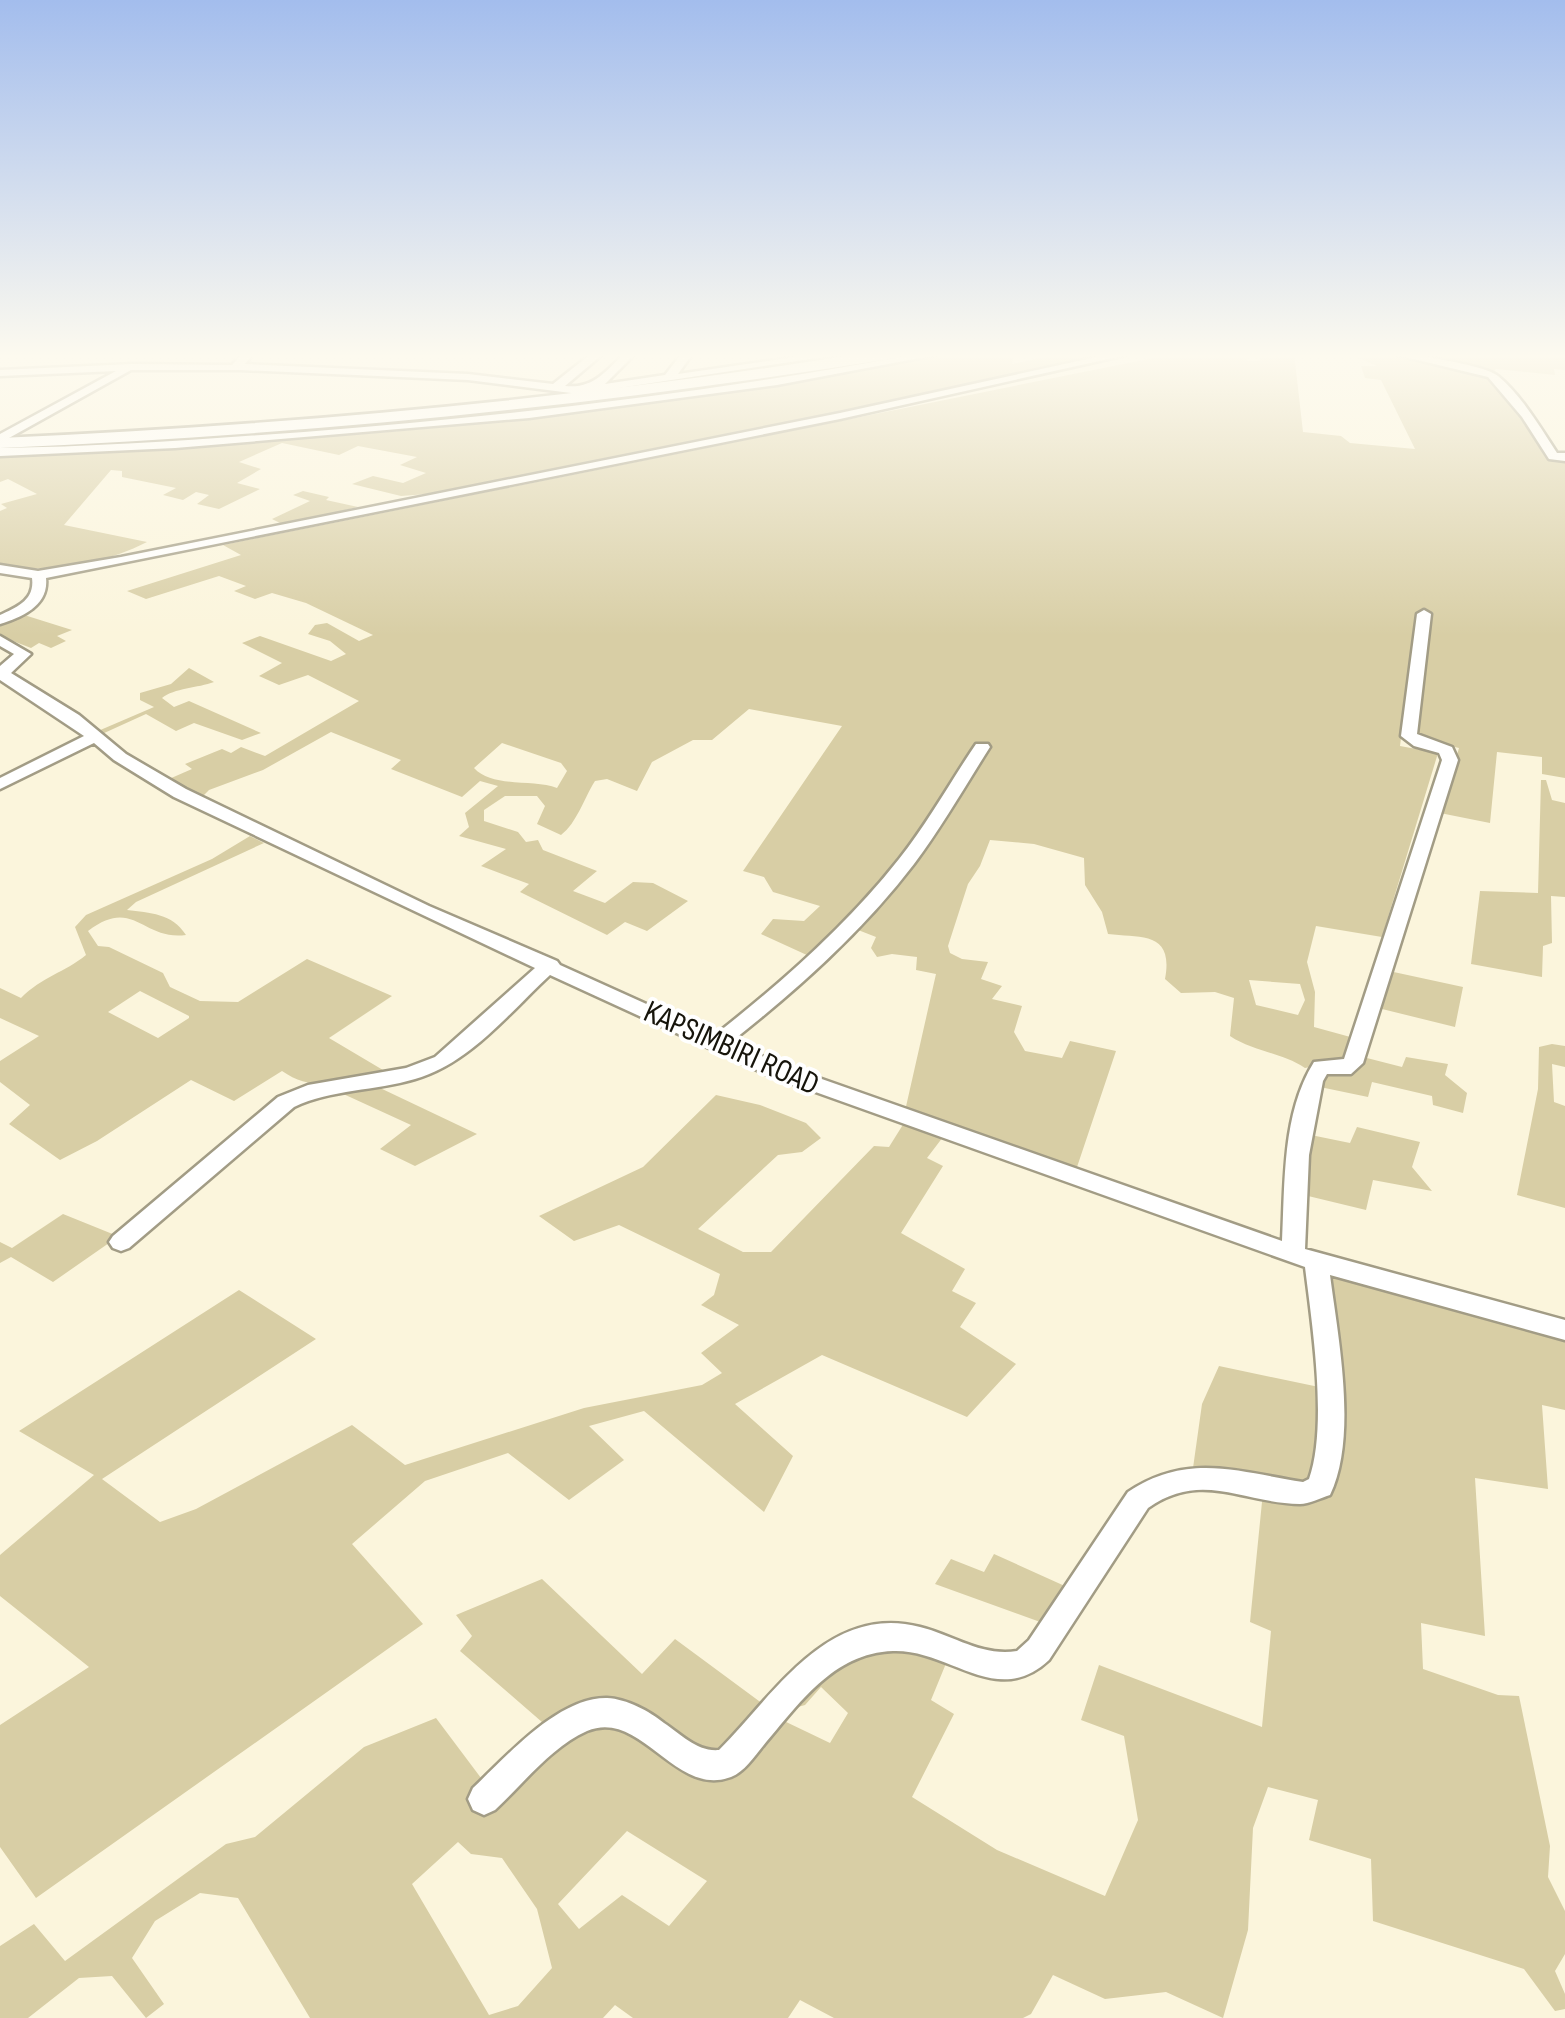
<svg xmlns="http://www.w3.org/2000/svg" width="1565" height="2018" font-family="'Sofia Sans Condensed',sans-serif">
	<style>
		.green { fill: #d8cea5; fill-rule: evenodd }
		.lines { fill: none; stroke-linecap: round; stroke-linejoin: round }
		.minor-casing { stroke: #a29c85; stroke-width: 5 }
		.highway-casing { stroke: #a29c85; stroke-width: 5 }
		.minor { fill: #fff; fill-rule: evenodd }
		.highway { fill: #fff; fill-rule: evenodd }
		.labels { text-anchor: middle; stroke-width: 8; stroke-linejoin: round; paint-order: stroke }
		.street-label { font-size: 32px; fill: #16140b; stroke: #fff }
	</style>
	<rect width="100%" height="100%" fill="#fbf5dc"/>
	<path class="green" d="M952 353H1014L1012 364 1063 353H1125L440 493 401 496 352 484 373 476 403 483 426 473 400 465 417 457 358 446 339 455 282 443 239 462 261 469 237 483 260 489 219 509 197 504 209 495 196 492 183 500 163 495 176 488 122 477V471L111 470 64 525 147 542C102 565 50 572 0 567V511L7 508 1 504 37 494 8 479 0 482V455C319 443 639 417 952 353Z
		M1178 353H1246L1247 361H1260L1261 353H1294L1303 432 1341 436 1350 443 1415 449 1381 380 1365 378 1361 366H1377L1347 353C1376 353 1473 362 1493 379 1517 400 1532 430 1546 457L1565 462V778L1542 774V757L1497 752 1490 823 1440 813 1459 748 1425 740 1415 733 1433 612 1417 611 1400 746 1438 753 1382 937 1316 926 1307 962 1315 992 1314 1027 1354 1038 1348 1060 1305 1068C1281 1052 1254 1052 1230 1036L1234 998 1215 992 1181 993 1165 979C1174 931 1141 938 1108 934L1102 912 1085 885 1084 858 1034 844 990 840 980 866 968 884 948 946 950 953 962 959 988 962 981 979 1002 986 992 999 1022 1006 1014 1032 1025 1051 1062 1058 1070 1041 1116 1051 1076 1170 905 1111 936 974 916 970 917 957 892 954 877 957 871 948 876 937 853 928 904 857 844 925 809 956 761 934 773 919 804 921 820 906 773 892 764 877 743 871 842 726 749 709 712 740H693L652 762 637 791 607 779 595 781C584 798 577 823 561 835L537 824 545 806 537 796H505L484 810V821L518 832 526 842 538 840 543 850 597 871 573 891 605 903 633 882 653 883 688 901 647 931 625 922 607 935 520 892 529 884 481 866 506 849 459 836 469 827 465 813 498 786 480 781 462 797 391 769 401 760 331 732 263 770 209 790 202 797 169 779 192 769 185 764 222 749 231 753 241 747 265 756 359 701 308 675 279 685 259 676 282 663 242 643 260 636 331 661 346 654 330 641 308 634 315 625 327 623 359 641 373 635 306 603 272 593 255 599 234 591 246 586 219 576 146 599 127 591 241 555 223 545ZM502 743 561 763 567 771 557 788C534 779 492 788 474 768ZM1249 980 1300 984 1305 1000 1298 1015 1256 1005Z
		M1402 353H1565V370L1554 369 1555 375 1496 369 1492 373Z
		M303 491 329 497 326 500 358 507 284 525 272 519 310 501 293 495Z
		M21 614 72 630 57 636 66 641 51 648 39 643 31 648 0 636V624Z
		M189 668 214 682C198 688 174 688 162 698L174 707 189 701 261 733 242 740 194 723 176 731 146 714 102 734 98 731 154 707 140 700V693L171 684Z
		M1541 780H1546L1552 800 1565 803V897L1551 896 1552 943 1543 946 1542 977 1471 964 1480 891 1538 893Z
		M250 836 264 843 136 902 127 910C150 913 172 913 186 935 142 941 134 896 88 931L98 946 109 947 163 973 170 987 200 1001 238 1002 307 959 392 996 329 1038 388 1073C349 1080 316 1095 282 1071L234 1101 191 1080 97 1141 60 1160 9 1124 30 1105 0 1082V1061L39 1036 0 1018V988L21 998C43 976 64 973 86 955L75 927 86 915 212 859ZM140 991 189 1016V1018L158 1038 108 1012Z
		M1389 971 1463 987 1455 1027 1378 1008Z
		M1552 1044 1565 1046V1067L1552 1064 1554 1102 1565 1106V1208L1517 1195 1538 1089 1539 1047Z
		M1363 1057 1402 1067 1406 1057 1448 1064 1445 1075 1467 1093 1463 1113 1433 1105 1432 1096 1372 1082 1368 1097 1320 1087 1322 1073 1356 1071Z
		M378 1087 477 1134 415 1166 380 1149 411 1125 339 1092Z
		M716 1095 760 1105 806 1123 821 1138 802 1152 778 1155 698 1229 743 1252H771L874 1146 889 1147 904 1123 943 1137 927 1158 943 1166 901 1233 965 1269 952 1291 976 1303 960 1327 1016 1364 967 1417 822 1355 735 1404 793 1456 764 1512 644 1411 589 1426 624 1460 569 1500 508 1453 425 1481 352 1544 423 1624 36 1898 0 1847V1725L89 1667 0 1596V1555L94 1475 19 1431 239 1290 316 1339 102 1479 160 1522 196 1509 352 1425 405 1465 584 1408 702 1385 722 1373 701 1353 739 1325 701 1305 714 1295 720 1274 619 1225 574 1241 539 1216 643 1167Z
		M1357 1127 1420 1142 1412 1167 1432 1191 1373 1180 1366 1210 1304 1195 1306 1134 1350 1143Z
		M63 1214 115 1235 109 1243 53 1282 11 1257 0 1263V1242L12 1248Z
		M1328 1274 1565 1340V1410L1542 1405 1548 1489 1475 1478 1485 1636 1421 1623 1423 1669 1498 1695 1519 1696 1550 1846 1548 1877 1565 1911V1954L1555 1971 1565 1994V2009L1555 2011 1524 1969 1373 1921 1371 1859 1309 1840 1318 1800 1268 1787 1253 1828 1248 1930 1223 2018 1166 1992 1105 1999 1053 1975 1031 2014 1023 2018H834L800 2000 788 2018H633L615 2005 603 2018H310L238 1898 200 1893 155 1921 132 1958 164 2004 146 2018 112 1976 79 1978 28 2018H0V1946L34 1924 65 1961 226 1844 255 1837 364 1747 436 1718 484 1782 584 1728 625 1725 709 1779 782 1720 830 1743 848 1713 821 1687 805 1705 791 1709 820 1672 892 1645 947 1661 931 1700 954 1714 912 1797 997 1850 1105 1896 1138 1820 1124 1736 1081 1720 1099 1665 1262 1727 1271 1631 1250 1622 1263 1492C1287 1498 1313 1509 1332 1489L1337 1365ZM627 1831 707 1881 669 1926 622 1895 579 1929 558 1904ZM458 1842 471 1854 502 1858 537 1909 552 1968 518 2006 489 2015 412 1884Z
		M1219 1366 1319 1387 1317 1480 1295 1487 1193 1468 1202 1404Z
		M994 1554 1067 1587 1043 1623 935 1584 951 1559 984 1572Z
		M542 1579 642 1674 675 1639 763 1704 719 1758 707 1759 642 1711 550 1729 460 1651 472 1636 456 1615Z"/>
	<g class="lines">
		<g class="minor-casing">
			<path id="minor" d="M243 353H254L245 364 468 374 553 384 592 353H604L565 386C593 389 605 372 625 353H636L605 384 665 375 682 353H693L678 374 822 353H850L579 394 468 380 241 370H131L0 443V434L116 371 0 376V370L132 364 232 365Z
				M923 353H946L777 385 529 418 175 448 0 456V448C102 447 203 439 304 432 512 416 718 391 923 353Z
				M1115 353H1135L840 419 46 578C49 605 23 617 0 624V615C17 607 35 600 32 578L0 573V565L38 571 121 557 840 413Z
				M1389 353C1408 353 1486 365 1498 376 1522 396 1540 427 1557 453H1565V461L1549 459 1522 417 1488 377Z
				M1424 610 1431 614 1417 734 1452 747 1458 760 1363 1063 1351 1074H1327L1323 1081 1309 1155 1305 1249 1565 1320V1340L1330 1275C1338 1337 1358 1437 1330 1495 1320 1498 1309 1504 1300 1504 1242 1503 1202 1470 1148 1508L1049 1660C997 1709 950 1649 893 1651 833 1653 799 1704 763 1746 754 1757 744 1772 731 1777 675 1798 641 1708 587 1731 551 1747 523 1784 495 1810L484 1815 473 1810 468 1799 473 1788C506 1757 558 1697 607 1698 627 1699 649 1711 664 1723 681 1734 697 1752 719 1750 774 1695 828 1603 920 1627 953 1635 982 1657 1017 1651L1029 1640 1128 1492C1188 1452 1238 1472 1303 1482L1309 1479C1328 1426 1312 1324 1305 1267L768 1075 550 975C510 1012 469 1064 415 1079 375 1091 332 1089 294 1107L129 1248 121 1251 113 1248 109 1242 113 1236 278 1097 308 1085 406 1068 435 1057 535 968 174 797 114 760 94 743 0 789V778L84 736 0 680V666L14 654 0 646V636L31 654 11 673 79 715 126 754 186 789 429 906 557 961 560 965 715 1035C782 982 846 926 899 859 928 823 950 782 976 744H988L990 747C965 786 942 827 914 864 862 932 798 989 731 1042L782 1065 1282 1241C1285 1182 1282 1113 1314 1062L1344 1059 1442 760 1439 753 1414 746 1401 736 1417 614Z"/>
		</g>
		<g class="highway-casing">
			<path id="highway" d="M865 353H903L895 358C598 406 301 435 0 448V438C290 425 578 399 865 353Z"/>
		</g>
		<use href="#minor" class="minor"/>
		<use href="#highway" class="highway"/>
	</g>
	<linearGradient id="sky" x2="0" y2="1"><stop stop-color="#a3bded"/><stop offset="0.56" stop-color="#fdfaef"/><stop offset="1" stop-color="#fdfaef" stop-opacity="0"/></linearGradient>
	<rect width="1565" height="636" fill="url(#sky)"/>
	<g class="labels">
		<g class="street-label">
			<text transform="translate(732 1047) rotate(24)" y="11">KAPSIMBIRI ROAD</text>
		</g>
	</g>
</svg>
